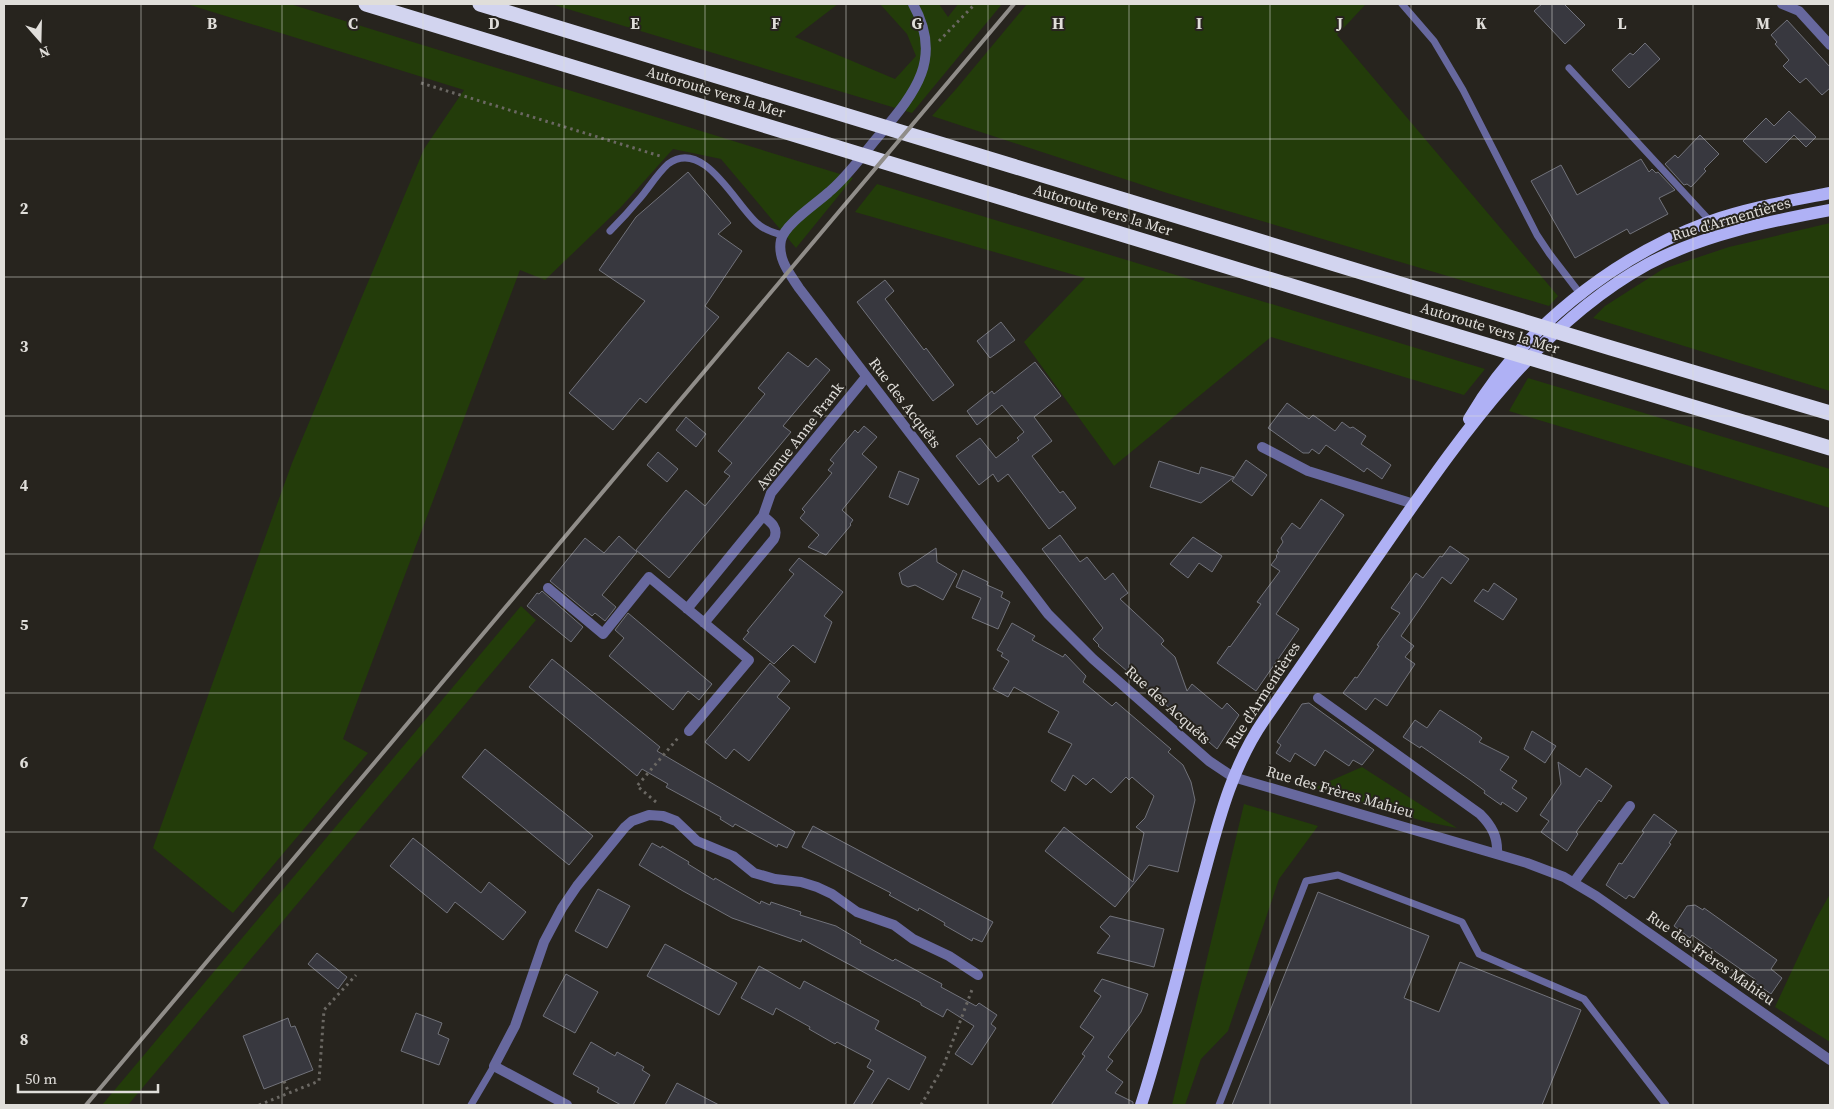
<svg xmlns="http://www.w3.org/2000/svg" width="1834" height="1109" font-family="'Source Serif 4',serif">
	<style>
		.green { fill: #233c0a }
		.building { fill: #38383f; stroke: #71727a }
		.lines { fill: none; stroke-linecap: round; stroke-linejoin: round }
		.path { stroke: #6b6863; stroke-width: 3; stroke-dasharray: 2.5 4; stroke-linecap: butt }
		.lane { stroke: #67689e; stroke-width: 7 }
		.street { stroke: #67689e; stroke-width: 10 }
		.primary { stroke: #afb1f5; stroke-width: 12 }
		.highway { stroke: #d2d4ef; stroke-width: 15 }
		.rail { stroke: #908d89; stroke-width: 4 }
		.grid { fill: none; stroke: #e0deda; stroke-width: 1; stroke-opacity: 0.55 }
		.labels { text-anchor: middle; stroke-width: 4; stroke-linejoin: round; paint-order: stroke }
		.street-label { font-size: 15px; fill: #e0deda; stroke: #27241e }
		.grid-label { font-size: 16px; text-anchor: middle; font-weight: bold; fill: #e0deda; stroke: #27241e; stroke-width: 4; stroke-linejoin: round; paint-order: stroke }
	</style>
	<rect width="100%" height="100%" fill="#27241e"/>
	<path class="green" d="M187 4H290L853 178 796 248 721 159 673 149 621 207 545 280 520 270 343 739 368 753 233 913 153 848 292 463 424 149 464 90Z
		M551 4H838L795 37 895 79 916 56 907 34 880 4H939L948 17 958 4H1002L912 113Z
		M1027 4H1366L1337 35 1558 296 1549 306 1167 193 932 116 957 88Z
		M877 184 1485 369 1464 395 1271 337 1114 466 1024 342 1085 278 855 212Z
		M1830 223V391L1593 318 1605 306 1663 269 1729 247Z
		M1528 378 1830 469V508L1509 411Z
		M521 606 536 620 128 1105H102Z
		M1362 767 1457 828 1423 821 1314 788Z
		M1244 804 1318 826 1279 879 1228 1031 1201 1059 1185 1105H1172Z
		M1830 894V1042L1775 1007 1816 919Z"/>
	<path class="building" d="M1542 4H1564L1585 25 1565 44 1534 11Z
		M1787 20 1830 67V88L1822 95 1806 78 1800 83 1783 66 1789 60 1775 44 1777 42 1771 35Z
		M1645 43 1660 59 1629 88 1612 70 1630 53 1633 55Z
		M1789 111 1816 137 1806 147 1794 135 1766 163 1743 141 1766 118 1774 126Z
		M1700 135 1719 154 1704 169 1706 171 1691 187 1687 184 1684 185 1665 164 1675 155 1678 158Z
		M1641 159 1649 172 1652 169 1656 173 1658 172 1675 190 1659 198 1668 214 1630 234 1627 229 1575 258 1531 181 1561 165 1577 195Z
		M688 172 731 223 718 234 742 251 705 306 719 317 646 403 640 398 613 430 569 393 645 301 599 270 636 217Z
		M885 280 894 291 885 299 924 350 926 348 954 385 933 401 857 302Z
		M1001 322 1015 340 990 358 977 341Z
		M788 352 808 367 816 358 830 370 783 426 791 432 669 578 636 550 686 490 705 506 730 476 724 472 732 463 718 451 765 394 758 388Z
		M1035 362 1061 396 1034 417 1052 441 1032 456 1060 493 1063 491 1076 508 1049 529 1008 474 998 482 993 474 979 485 956 456 980 438 996 458 1019 440 1017 438 1024 432 1002 405 977 425 967 411 992 391 994 394Z
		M1287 403 1309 419 1313 415 1335 431 1342 422 1350 428 1353 427 1366 436 1361 444 1391 465 1382 479 1367 468 1364 472 1326 445 1319 454 1312 449 1309 453H1303L1268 428Z
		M686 417 706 434 696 447 676 430Z
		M864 426 877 437 862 454 877 467 842 510 853 520 850 524 851 525 826 555 808 547 819 535 800 518 805 512 802 509 832 473 828 470 834 463 830 460 855 430 858 433Z
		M658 452 678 469 667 482 647 465Z
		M1246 460 1267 475 1252 496 1232 481Z
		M1159 461 1199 474 1201 467 1234 477 1201 503 1150 487Z
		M899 471 919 479 908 505 889 497Z
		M1321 499 1344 515 1276 614 1299 629 1256 691 1217 663 1229 646 1230 647 1261 604 1257 602 1280 571 1271 565 1277 557 1276 556 1279 552 1277 551 1283 542 1281 538 1292 523 1300 529Z
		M1060 535 1080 562 1087 557 1105 580 1113 573 1128 593 1120 599 1162 638 1164 641 1161 644 1175 657 1187 691 1192 684 1222 709 1227 703 1239 715 1217 749 1098 646 1099 645 1093 639 1103 628 1042 549Z
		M619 536 637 552 602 595 616 607 605 621 595 613 592 616 550 581 585 538 604 553Z
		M1193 537 1222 556 1212 572 1199 563 1188 578 1170 564Z
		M1450 546 1469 559 1451 584 1442 577 1401 636 1414 646 1405 657 1415 664 1387 706 1375 698 1366 710 1343 693 1355 677 1357 678 1379 646 1377 645 1400 613 1391 608 1416 573 1423 578 1440 556 1442 557Z
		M936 548 937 562 957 574 943 600 915 585 908 587 902 584 899 573Z
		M799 558 843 592 824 616 832 622 815 663 793 645 774 664 743 639 749 632 747 631 794 574 789 570Z
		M963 570 988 582 987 585 1003 592 1001 597 1010 602 998 629 972 618 981 598 956 587Z
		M1494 583 1517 599 1503 620 1474 601 1483 589 1488 592Z
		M542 591 583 627 571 642 527 606 537 593 539 594Z
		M628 613 712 684 699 700 688 691 673 710 609 656 624 638 615 630Z
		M1012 623 1035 636 1032 640 1063 657 1065 654 1086 676 1083 682 1112 706 1116 702 1171 749 1168 752 1183 765 1191 782 1195 800 1178 872 1149 865 1115 907 1045 851 1064 827 1133 882 1144 833 1136 827 1145 818 1154 796 1132 777 1129 780 1126 777 1111 793 1093 778 1086 785 1073 775 1065 791 1051 781 1072 744 1048 732 1059 712 1014 687 1008 697 993 689 1009 661 1001 656 1003 653 997 650Z
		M552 659 660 747 657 751 795 832 787 848 778 844 777 847 735 824 733 827 720 819 721 817 666 787 668 784 642 769 637 776 529 687Z
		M770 663 790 681 777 697 790 708 749 761 734 749 726 759 705 742Z
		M1309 703 1374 750 1362 765 1353 760 1349 766 1325 750 1315 766 1295 753 1290 762 1276 753 1281 745 1277 742 1302 704Z
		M1440 710 1477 734 1482 738 1479 742 1509 757 1500 770 1517 781 1512 788 1527 798 1517 812 1502 802 1501 805 1484 793 1485 791 1470 780 1421 746 1420 748 1403 737 1415 720 1427 728Z
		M1532 731 1556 746 1545 763 1524 749Z
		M485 749 593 836 569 865 462 777Z
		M1558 762 1580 777 1586 768 1612 786 1601 802 1599 800 1576 832 1578 834 1567 851 1541 832 1549 821 1540 815 1561 784Z
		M1654 814 1677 831 1669 843 1671 844 1634 898 1629 895 1626 899 1606 885 1619 863 1622 864 1644 832 1642 831Z
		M813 826 993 922 982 942 973 938 972 941 944 925 945 923 919 908 918 911 889 895 891 893 802 847Z
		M413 838 481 893 489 882 526 912 503 940 455 902 447 913 390 866Z
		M652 843 661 848 662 846 689 862 688 864 714 880 715 878 760 904 761 901 770 905 771 902 801 912 800 915 836 926 861 941 860 943 893 961 895 959 942 984 941 987 976 1006 979 1003 997 1015 991 1024 996 1028 972 1065 955 1054 974 1026 947 1009 943 1017 921 1005V1003L802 939 801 942 732 918 683 891 639 865Z
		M598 889 630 906 607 948 575 931Z
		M1318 892 1429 936 1404 998 1439 1012 1460 962 1581 1010 1542 1105H1232Z
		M1695 905 1703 910 1704 908 1777 960 1771 969 1782 978 1771 994 1754 982 1756 980 1692 935 1690 938 1674 926 1687 906Z
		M1110 916 1164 929 1154 967 1097 953 1110 936 1100 927Z
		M665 944 737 983 719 1015 647 976Z
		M317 953 347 977 338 989 308 964Z
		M759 966 800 989 804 981 879 1021 875 1029 926 1057 909 1090 888 1078 871 1105H853L874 1071 867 1067 871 1060 837 1042 835 1044 809 1029 810 1027 776 1008 773 1015 741 998Z
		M566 974 598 992 575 1033 543 1016Z
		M1102 979 1148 994 1141 1012 1108 1057 1113 1061 1106 1070 1123 1082 1115 1093 1133 1102V1105H1051L1085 1056 1082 1054 1094 1037 1080 1027 1101 996 1094 991Z
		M416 1013 442 1023 438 1034 449 1039 439 1065 401 1051Z
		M288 1018 291 1027 295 1026 313 1070 264 1089 243 1036Z
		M591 1042 615 1056 617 1052 644 1067 642 1070 650 1075 633 1105H621L597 1092 599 1088 573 1074Z
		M677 1083 719 1105H665Z"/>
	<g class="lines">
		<path class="path" d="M939 41 975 4
			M421 83 660 156
			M656 802 637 786 678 738
			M284 1081 289 1093
			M259 1105 319 1081 324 1010 356 975
			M921 1105 943 1067 973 987"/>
		<path class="lane" d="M1402 4 1434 41 1463 90 1537 235 1549 253 1582 296
			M1569 68 1723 235
			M610 231C621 220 631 209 641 197 650 186 658 173 668 164 704 137 736 206 758 224 765 230 774 233 783 235
			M471 1105 494 1066
			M1219 1105 1306 881 1338 875 1462 922 1479 954 1584 999 1666 1105"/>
		<path class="street" d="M913 4C945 61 912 96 877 138 861 157 847 177 829 192 816 204 785 224 781 240 777 259 790 274 799 288L1048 614 1093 659 1209 761 1233 777 1527 863 1564 877 1596 896 1830 1060
			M1782 4 1799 11 1830 45
			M1262 447 1308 471 1414 504
			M763 516 771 493 866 377
			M548 588 603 634 649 577 749 660 689 731
			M687 609 763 516C771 522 779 528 774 539L704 623
			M1318 698 1480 814C1492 826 1498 837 1497 854
			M1574 882 1630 806
			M567 1105 494 1066 515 1026 544 942 562 908 577 886 625 827 632 821 649 815 663 816 676 821 697 841 733 856 754 873 775 879 801 882 817 887 832 894 857 912 894 925 913 939 949 956 978 975"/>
		<path class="primary" d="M1469 419C1521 330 1612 258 1708 222 1748 208 1789 201 1830 193
			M1141 1105C1165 1031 1182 954 1203 878 1218 823 1231 768 1264 720 1308 657 1351 594 1395 531 1464 432 1540 323 1648 264 1702 235 1771 221 1830 210"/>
		<path class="highway" d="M366 4 1413 323 1830 448
			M480 4 1611 348 1830 413"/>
		<path class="rail" d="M86 1105 1014 4"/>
	</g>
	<path class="grid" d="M141 4V1105M282 4V1105M423 4V1105M564 4V1105M705 4V1105M846 4V1105M988 4V1105M1129 4V1105M1270 4V1105M1411 4V1105M1552 4V1105M1693 4V1105M4 139H1830M4 277H1830M4 416H1830M4 554H1830M4 693H1830M4 832H1830M4 970H1830"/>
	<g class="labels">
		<g class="street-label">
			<text transform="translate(716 92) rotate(17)" y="5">Autoroute vers la Mer</text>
			<text transform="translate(1103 210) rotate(17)" y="5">Autoroute vers la Mer</text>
			<text transform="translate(1731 219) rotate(-16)" y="5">Rue d'Armentières</text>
			<text transform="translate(1490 328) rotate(17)" y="5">Autoroute vers la Mer</text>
			<text transform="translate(905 403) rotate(53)" y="5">Rue des Acquêts</text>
			<text transform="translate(800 436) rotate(-52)" y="5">Avenue Anne Frank</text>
			<text transform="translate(1263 695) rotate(-57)" y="5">Rue d'Armentières</text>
			<text transform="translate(1168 705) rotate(42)" y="5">Rue des Acquêts</text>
			<text transform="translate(1340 792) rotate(16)" y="5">Rue des Frères Mahieu</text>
			<text transform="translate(1711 958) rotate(35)" y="5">Rue des Frères Mahieu</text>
		</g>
	</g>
	<g class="grid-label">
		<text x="212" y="29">B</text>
		<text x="353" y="29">C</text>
		<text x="494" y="29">D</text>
		<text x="635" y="29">E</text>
		<text x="776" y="29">F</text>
		<text x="917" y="29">G</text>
		<text x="1058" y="29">H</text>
		<text x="1199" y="29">I</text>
		<text x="1340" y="29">J</text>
		<text x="1481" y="29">K</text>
		<text x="1622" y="29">L</text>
		<text x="1763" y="29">M</text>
		<text x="24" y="214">2</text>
		<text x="24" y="352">3</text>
		<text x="24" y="491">4</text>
		<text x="24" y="630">5</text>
		<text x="24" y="768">6</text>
		<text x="24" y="907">7</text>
		<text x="24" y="1045">8</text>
	</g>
	<rect width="1834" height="1109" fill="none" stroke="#e0deda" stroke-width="10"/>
	<g transform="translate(40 40) rotate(160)" stroke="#27241e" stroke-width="4" paint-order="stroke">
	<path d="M0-4L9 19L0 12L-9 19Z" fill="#e0deda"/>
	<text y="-8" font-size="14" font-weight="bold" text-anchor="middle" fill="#e0deda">N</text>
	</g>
	<path d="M18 1084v8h140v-8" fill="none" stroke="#e0deda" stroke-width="2.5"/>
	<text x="25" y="1084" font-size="15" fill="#e0deda" stroke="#27241e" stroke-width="4" paint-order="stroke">50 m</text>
</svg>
